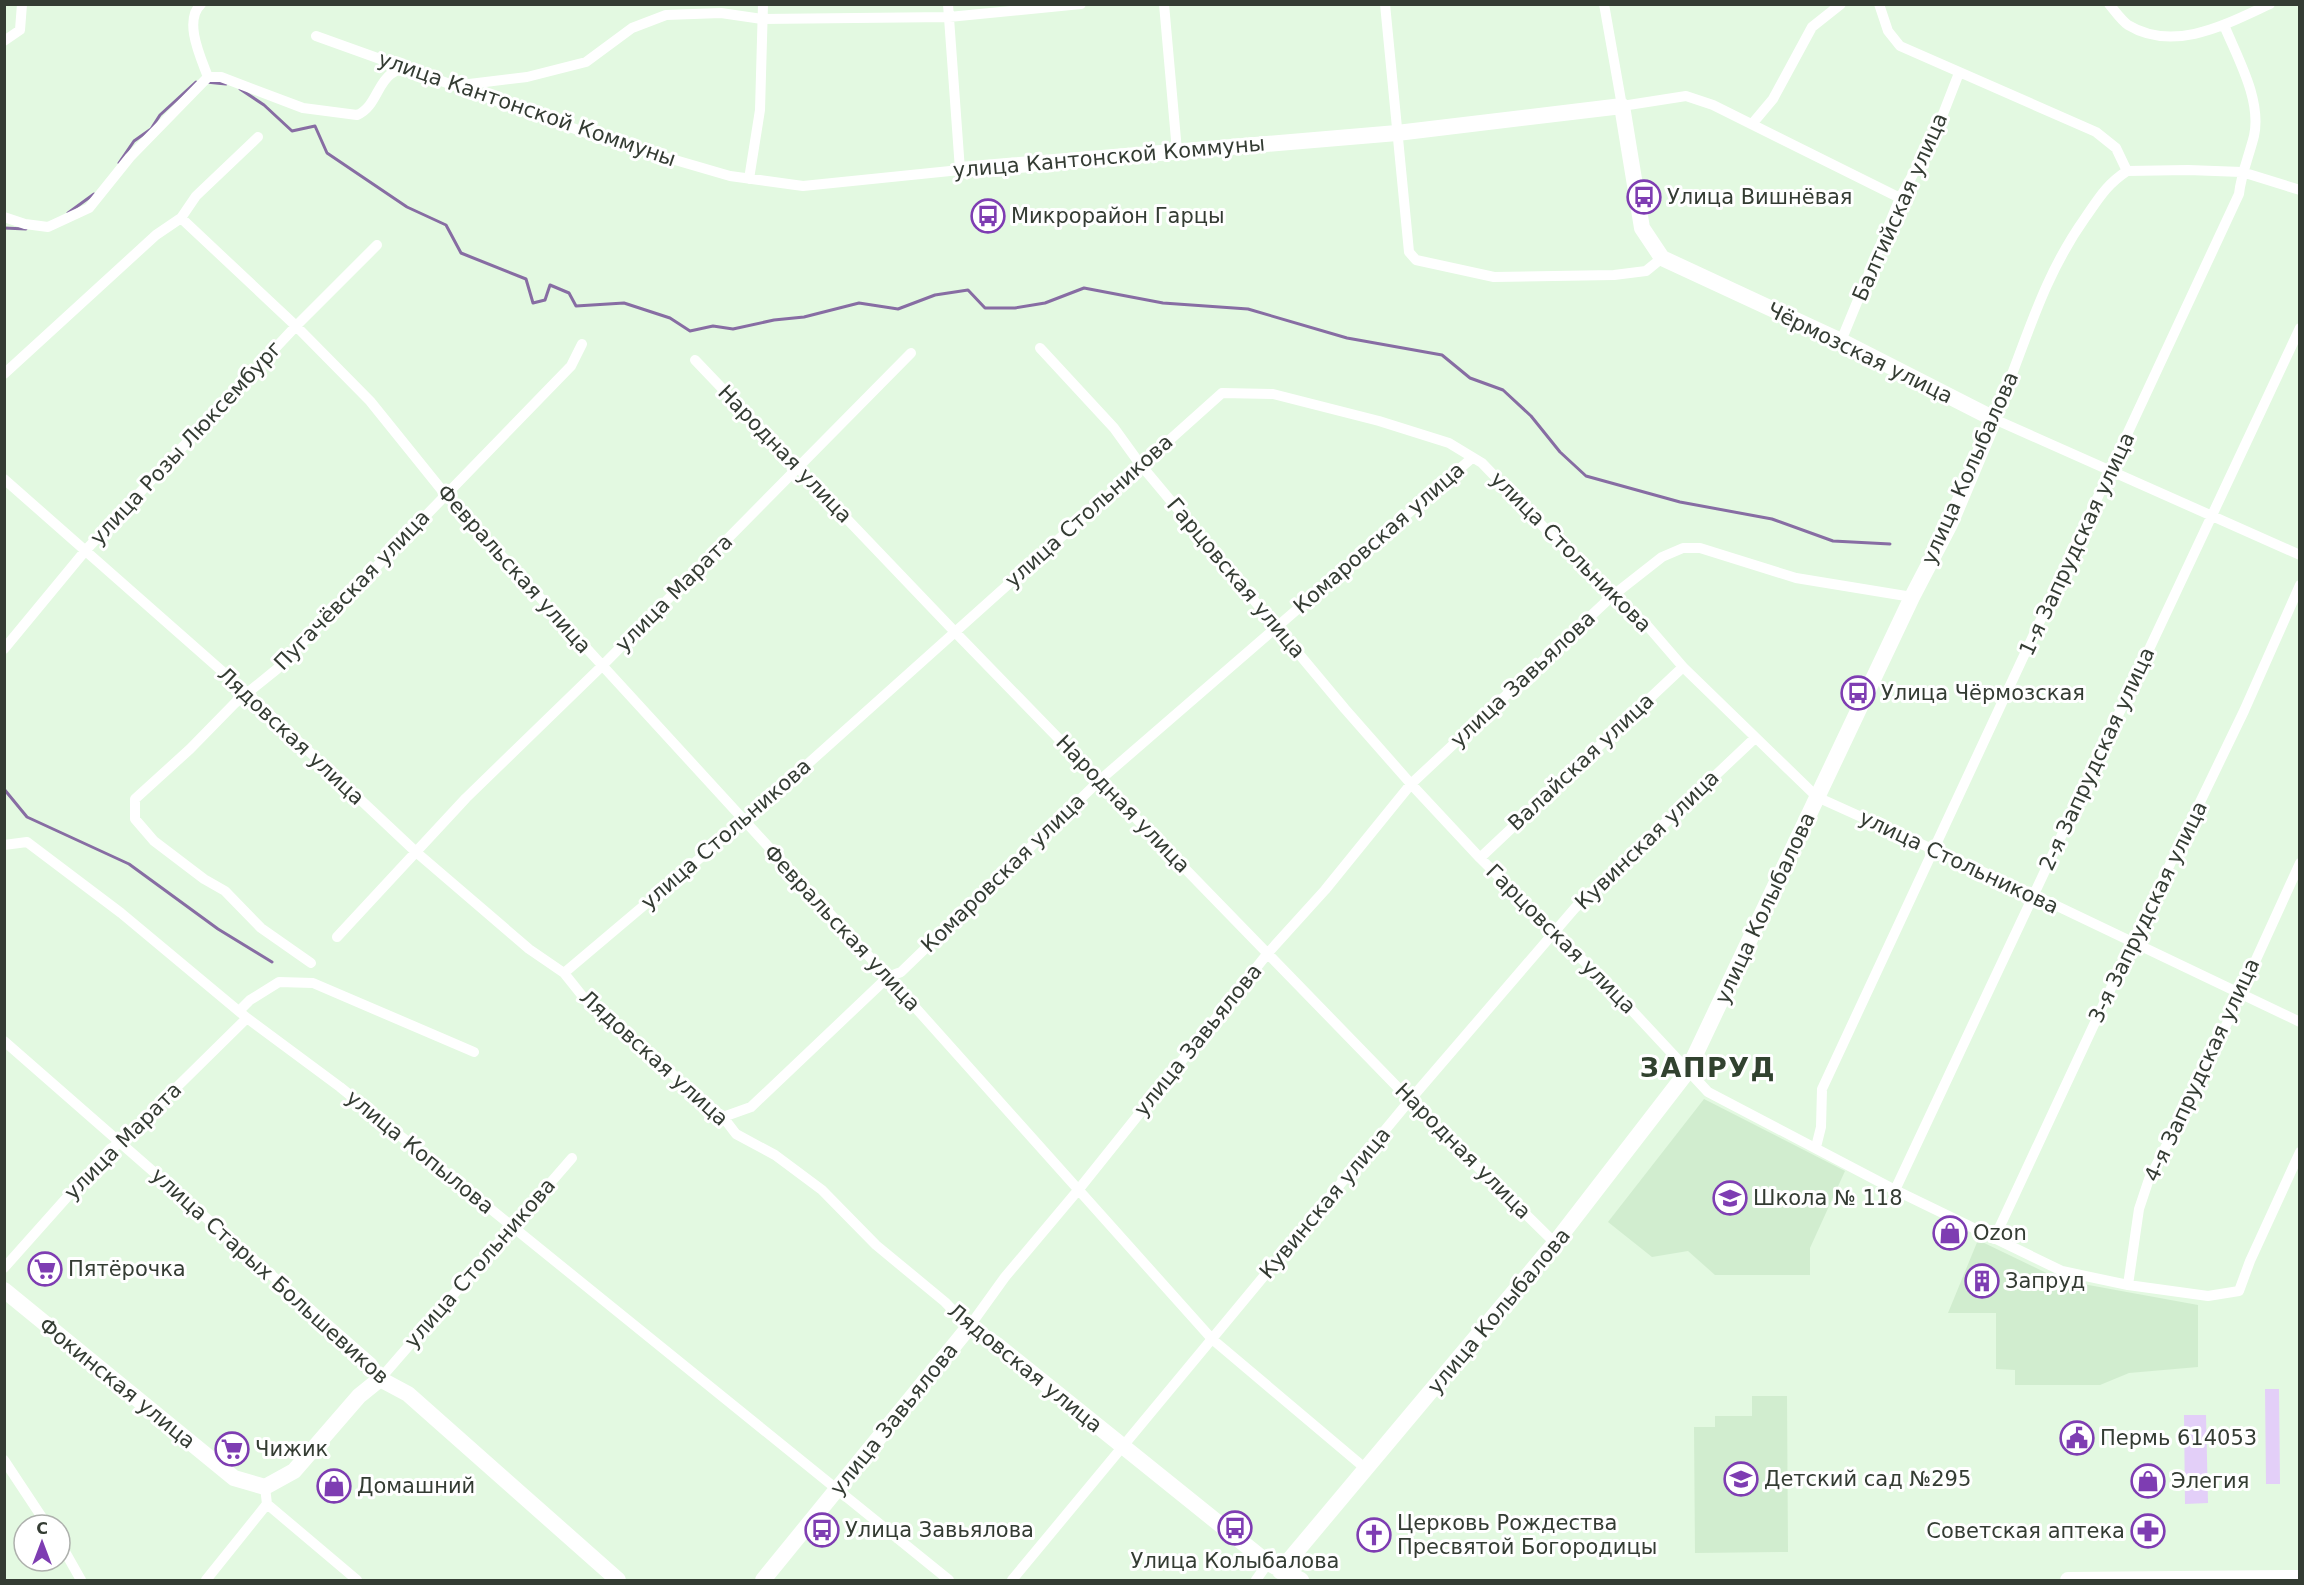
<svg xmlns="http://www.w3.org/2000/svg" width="2304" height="1585" font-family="'DejaVu Sans',sans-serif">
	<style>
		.built { fill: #d1edcf }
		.green { fill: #e3cff8 }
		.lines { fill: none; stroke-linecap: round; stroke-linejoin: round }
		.stream { stroke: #876da3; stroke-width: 3 }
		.street { stroke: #fff; stroke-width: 10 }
		.secondary { stroke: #fff; stroke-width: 16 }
		.labels { text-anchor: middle; stroke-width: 6; stroke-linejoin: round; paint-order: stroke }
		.street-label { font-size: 21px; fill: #343c33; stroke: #fff }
		.poi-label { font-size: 21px; fill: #343c33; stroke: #fff; text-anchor: start }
		.district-label { font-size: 27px; font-weight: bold; letter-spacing: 1.5px; fill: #31422f; stroke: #fff }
	</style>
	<rect width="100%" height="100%" fill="#e3f9e1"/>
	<path class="built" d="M1704 1099 1845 1171 1810 1248V1275H1715L1688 1251 1652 1257 1608 1222Z
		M1978 1240 2061 1280 2198 1305V1367L2129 1373 2100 1385H2015V1370L1996 1369V1313H1948Z
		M1752 1396H1787L1788 1552 1695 1553 1694 1427H1715V1416H1752Z"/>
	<path class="green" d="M2265 1389H2279L2280 1484H2266Z
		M2184 1415H2206L2208 1503 2185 1504Z"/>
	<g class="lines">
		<path class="stream" d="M206 82 226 84
			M240 89 264 105 292 131 315 126 327 153 407 207 446 225 461 253 526 279 533 303 545 300 550 285 569 293 576 306 624 303 670 318 690 331 713 326 733 329 774 320 804 317 859 303 898 309 935 295 968 290 985 308H1015L1045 303 1084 288 1163 303 1248 309 1347 338 1442 355 1470 378 1503 390 1531 416 1560 452 1586 476 1680 502 1772 519 1833 541 1890 544
			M119 163 134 141 151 129 160 115 196 82
			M68 213 94 194
			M4 228 26 229
			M4 789 27 817 129 864 218 929 272 962"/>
		<path class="street" d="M201 4C183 21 201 58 208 77
			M1164 4 1177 151
			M1385 4 1409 252 1416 260 1494 277 1614 275 1646 271 1662 258
			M1604 4 1622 106 1686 96 1713 105 1900 198
			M1879 4 1888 31 1900 46 2096 132 2116 148 2127 171
			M2109 4C2115 11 2121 20 2128 25 2174 53 2227 24 2270 4
			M316 36 603 139 730 176 803 186 960 170 948 4
			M4 41 20 30 22 4
			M208 77H221L303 108 357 115C375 108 377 84 391 74 395 71 401 69 405 68
			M461 85 527 77 586 62 632 28 666 15 721 13 762 19 949 17 1081 4
			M1752 124 1773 99 1812 27 1841 4
			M2127 171C2106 185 2099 198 2085 218 2039 283 2025 348 1994 419L2300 555
			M2127 171 2188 170 2242 172 2300 190
			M749 179 760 110 763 4
			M4 217 25 224 48 227 89 208 130 157 208 77
			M181 218 296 326 370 401 445 494 888 977 1212 1339 1366 1469
			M1841 341 1900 198 1936 132 1959 73
			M1040 348 1114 428 1140 464 1345 709 1411 784 1480 858 1612 989 1708 1092 1895 1190 2062 1271 2128 1285 2208 1296 2239 1291 2250 1261 2300 1152
			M695 360 955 632 1410 1100 1555 1243
			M4 374 156 235 181 218 196 196 258 137
			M4 479 248 694 416 852 529 949 564 973 588 1003 723 1117 736 1134 775 1155 822 1190 876 1245 945 1302 969 1327 1005 1277 1079 1189 1268 953 1325 890 1411 784 1611 597 1662 557 1683 548H1700L1796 578 1912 597
			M4 649 85 551 296 326 377 245
			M4 845 27 842 121 913 247 1018 340 1087 949 1580
			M1480 858 1683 667
			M337 937 466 798 602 666 911 353
			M311 963 261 928 225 891 204 879 154 841 135 819V799L190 749 235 703 277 669 571 366 582 344
			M564 973 744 821 1222 393 1273 394 1379 421 1449 443 1482 463 1611 597 1645 623 1683 667 1817 797 2034 895 2300 1022
			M239 1011 250 1000 279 982 313 983 474 1052
			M4 1041 372 1363 380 1379 572 1158
			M723 1117 751 1107 888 977 901 972 1100 780 1472 458
			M1816 1147 1821 1127 1822 1089 2239 194C2241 174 2249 156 2254 136 2262 100 2237 57 2224 25
			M1895 1190 2300 328
			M1994 1239 2132 943 2244 711 2300 585
			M4 1268 110 1149 121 1142 247 1018
			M2128 1285 2139 1209 2149 1179 2207 1067 2300 863
			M4 1460 47 1525
			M267 1504 357 1580
			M60 1543 81 1580
			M206 1580 267 1504 265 1487
			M1012 1580 1410 1100 1575 908 1755 738
			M1256 1580 1268 1563"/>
		<path class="secondary" d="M960 170 1397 133 1622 106 1642 228 1662 258 1841 341 1994 419 1950 524 1912 597 1687 1072 1555 1243 1280 1571
			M4 1290 234 1478 265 1487 294 1471 359 1396 380 1379 408 1394 618 1580
			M763 1580 969 1327 997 1345 1268 1563 1301 1580
			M2068 1580 2300 1578"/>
	</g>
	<defs>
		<g id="bus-ring" transform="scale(1.725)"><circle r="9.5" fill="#fff" stroke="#7e3db2" stroke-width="1.5"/><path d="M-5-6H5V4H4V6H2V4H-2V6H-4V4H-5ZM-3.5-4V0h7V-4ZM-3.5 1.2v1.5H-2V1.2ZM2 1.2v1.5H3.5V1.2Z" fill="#7e3db2"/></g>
		<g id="school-ring" transform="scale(1.725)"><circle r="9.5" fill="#fff" stroke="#7e3db2" stroke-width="1.5"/><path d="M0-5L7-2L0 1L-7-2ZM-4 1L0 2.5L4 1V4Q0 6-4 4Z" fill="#7e3db2"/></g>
		<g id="shop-ring" transform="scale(1.725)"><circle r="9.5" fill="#fff" stroke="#7e3db2" stroke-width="1.5"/><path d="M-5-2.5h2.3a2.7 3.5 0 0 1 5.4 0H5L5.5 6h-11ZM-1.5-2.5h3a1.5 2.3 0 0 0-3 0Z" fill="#7e3db2"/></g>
		<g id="supermarket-ring" transform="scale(1.725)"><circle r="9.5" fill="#fff" stroke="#7e3db2" stroke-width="1.5"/><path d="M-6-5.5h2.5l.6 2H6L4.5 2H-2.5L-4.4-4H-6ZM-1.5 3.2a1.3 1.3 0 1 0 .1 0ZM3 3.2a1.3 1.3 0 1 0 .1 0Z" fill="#7e3db2"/></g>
		<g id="building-ring" transform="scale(1.725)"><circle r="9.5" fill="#fff" stroke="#7e3db2" stroke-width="1.5"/><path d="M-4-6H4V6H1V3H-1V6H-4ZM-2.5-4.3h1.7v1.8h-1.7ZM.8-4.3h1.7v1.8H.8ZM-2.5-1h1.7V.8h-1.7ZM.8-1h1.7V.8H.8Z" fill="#7e3db2"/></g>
		<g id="civic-ring" transform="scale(1.725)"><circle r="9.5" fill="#fff" stroke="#7e3db2" stroke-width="1.5"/><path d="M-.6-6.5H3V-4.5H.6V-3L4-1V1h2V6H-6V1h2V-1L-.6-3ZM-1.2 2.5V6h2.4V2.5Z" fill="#7e3db2"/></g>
		<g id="pharmacy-ring" transform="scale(1.725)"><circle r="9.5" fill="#fff" stroke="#7e3db2" stroke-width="1.5"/><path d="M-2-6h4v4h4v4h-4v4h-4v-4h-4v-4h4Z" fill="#7e3db2"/></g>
		<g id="church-ring" transform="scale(1.725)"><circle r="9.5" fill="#fff" stroke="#7e3db2" stroke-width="1.5"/><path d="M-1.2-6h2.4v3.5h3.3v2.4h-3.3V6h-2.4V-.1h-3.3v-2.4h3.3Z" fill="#7e3db2"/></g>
	</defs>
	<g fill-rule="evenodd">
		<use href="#bus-ring" x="1644" y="197"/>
		<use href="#bus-ring" x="988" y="216"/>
		<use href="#bus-ring" x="1858" y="693"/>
		<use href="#school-ring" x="1730" y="1198"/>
		<use href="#shop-ring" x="1950" y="1233"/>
		<use href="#supermarket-ring" x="45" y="1269"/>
		<use href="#building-ring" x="1982" y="1281"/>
		<use href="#civic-ring" x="2077" y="1438"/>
		<use href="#supermarket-ring" x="232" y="1449"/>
		<use href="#school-ring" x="1741" y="1479"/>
		<use href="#shop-ring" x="2148" y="1481"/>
		<use href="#shop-ring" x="334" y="1486"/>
		<use href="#bus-ring" x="1235" y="1528"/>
		<use href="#bus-ring" x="822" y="1530"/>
		<use href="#pharmacy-ring" x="2148" y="1531"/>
		<use href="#church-ring" x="1374" y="1535"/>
	</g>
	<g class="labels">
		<g class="street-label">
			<text transform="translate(527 109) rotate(19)" y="7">улица Кантонской Коммуны</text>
			<text transform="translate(1109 157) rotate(-5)" y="7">улица Кантонской Коммуны</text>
			<text transform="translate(1900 207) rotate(-66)" y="7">Балтийская улица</text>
			<text transform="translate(1860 353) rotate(26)" y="7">Чёрмозская улица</text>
			<text transform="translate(186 443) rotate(-47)" y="7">улица Розы Люксембург</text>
			<text transform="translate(785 454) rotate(46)" y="7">Народная улица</text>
			<text transform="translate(1970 468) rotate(-66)" y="7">улица Колыбалова</text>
			<text transform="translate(1089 511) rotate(-42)" y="7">улица Стольникова</text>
			<text transform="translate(1379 538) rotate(-41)" y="7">Комаровская улица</text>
			<text transform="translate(2077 544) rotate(-65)" y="7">1-я Запрудская улица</text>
			<text transform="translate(1571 552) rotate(45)" y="7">улица Стольникова</text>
			<text transform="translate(514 569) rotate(48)" y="7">Февральская улица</text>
			<text transform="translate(1236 578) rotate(50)" y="7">Гарцовская улица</text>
			<text transform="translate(352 590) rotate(-46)" y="7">Пугачёвская улица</text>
			<text transform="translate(674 593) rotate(-45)" y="7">улица Марата</text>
			<text transform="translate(1523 679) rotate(-43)" y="7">улица Завьялова</text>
			<text transform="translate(291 736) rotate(43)" y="7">Лядовская улица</text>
			<text transform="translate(2097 759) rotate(-65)" y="7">2-я Запрудская улица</text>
			<text transform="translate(1581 762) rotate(-43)" y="7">Валайская улица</text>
			<text transform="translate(1123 804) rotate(46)" y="7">Народная улица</text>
			<text transform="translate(726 834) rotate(-41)" y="7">улица Стольникова</text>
			<text transform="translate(1647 840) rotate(-44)" y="7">Кувинская улица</text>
			<text transform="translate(1959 862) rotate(25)" y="7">улица Стольникова</text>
			<text transform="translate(1003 873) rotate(-44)" y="7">Комаровская улица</text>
			<text transform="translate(1765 908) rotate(-65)" y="7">улица Колыбалова</text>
			<text transform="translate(2148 912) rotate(-64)" y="7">3-я Запрудская улица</text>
			<text transform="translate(842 928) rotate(47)" y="7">Февральская улица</text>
			<text transform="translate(1561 939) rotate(45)" y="7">Гарцовская улица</text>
			<text transform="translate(1198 1040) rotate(-51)" y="7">улица Завьялова</text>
			<text transform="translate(654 1058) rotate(42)" y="7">Лядовская улица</text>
			<text transform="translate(2202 1070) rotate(-65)" y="7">4-я Запрудская улица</text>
			<text transform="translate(123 1141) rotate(-45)" y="7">улица Марата</text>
			<text transform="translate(1463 1151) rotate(45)" y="7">Народная улица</text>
			<text transform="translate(420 1152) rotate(39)" y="7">улица Копылова</text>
			<text transform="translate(1325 1203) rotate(-50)" y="7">Кувинская улица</text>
			<text transform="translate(480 1263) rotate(-49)" y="7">улица Стольникова</text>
			<text transform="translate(270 1276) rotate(42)" y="7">улица Старых Большевиков</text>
			<text transform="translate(1499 1311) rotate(-50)" y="7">улица Колыбалова</text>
			<text transform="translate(1025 1368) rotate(39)" y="7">Лядовская улица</text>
			<text transform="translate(117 1383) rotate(39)" y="7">Фокинская улица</text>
			<text transform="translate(894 1419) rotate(-51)" y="7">улица Завьялова</text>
		</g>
		<g class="poi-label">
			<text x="1667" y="204">Улица Вишнёвая</text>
			<text x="1011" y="223">Микрорайон Гарцы</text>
			<text x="1881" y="700">Улица Чёрмозская</text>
			<text x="1753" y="1205">Школа № 118</text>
			<text x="1973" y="1240">Ozon</text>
			<text x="68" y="1276">Пятёрочка</text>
			<text x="2005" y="1288">Запруд</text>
			<text x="2100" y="1445">Пермь 614053</text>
			<text x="255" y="1456">Чижик</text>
			<text x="1764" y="1486">Детский сад №295</text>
			<text x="2171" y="1488">Элегия</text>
			<text x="357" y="1493">Домашний</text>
			<text x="1397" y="1530">Церковь Рождества<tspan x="1397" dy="24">Пресвятой Богородицы</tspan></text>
			<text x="845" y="1537">Улица Завьялова</text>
			<text x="2125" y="1538" text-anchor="end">Советская аптека</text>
			<text x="1235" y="1568" text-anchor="middle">Улица Колыбалова</text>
		</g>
		<g class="district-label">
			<text x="1708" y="1077">ЗАПРУД</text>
		</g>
	</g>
	<rect width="2304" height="1585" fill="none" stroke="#343c33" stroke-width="12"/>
	<g transform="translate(42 1543)"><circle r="28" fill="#ffffff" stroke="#aeb1ad" stroke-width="1.5"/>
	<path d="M0-4.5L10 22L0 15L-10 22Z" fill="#7e3db2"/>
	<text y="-9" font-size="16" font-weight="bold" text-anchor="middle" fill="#343c33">С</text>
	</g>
</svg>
